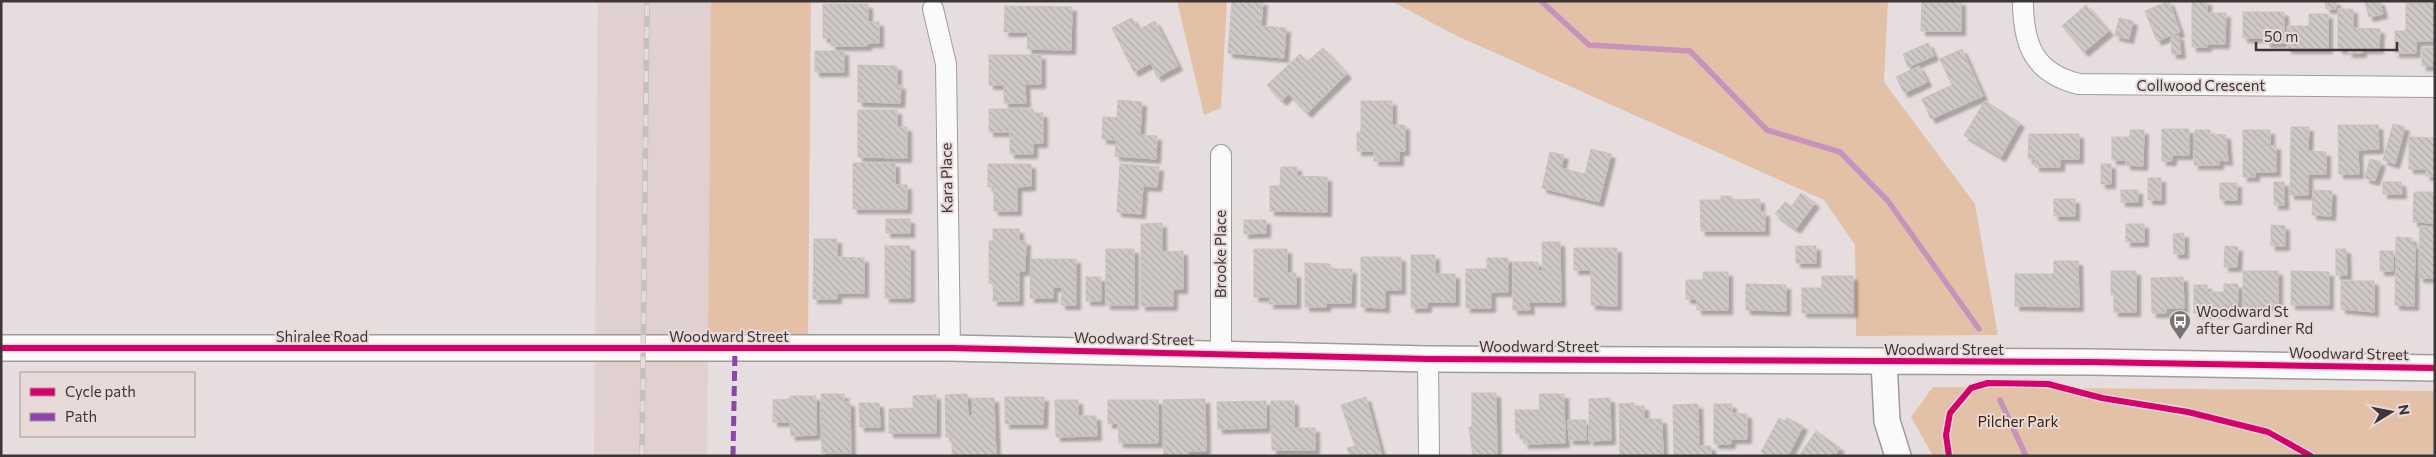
<svg xmlns="http://www.w3.org/2000/svg" width="2436" height="457" font-family="Commissioner,sans-serif">
	<style>
		.built { fill: #e0d0d0 }
		.park { fill: #e3c1a6 }
		.lines { fill: none; stroke-linecap: round; stroke-linejoin: round }
		.stream { stroke: #c793bc; stroke-width: 5.5 }
		.building { fill: url(#building-back-hatch); stroke: #c7c1c1; filter: url(#shadow) }
		.minor-casing { stroke: #a19b9b; stroke-width: 22 }
		.tertiary-casing { stroke: #a19b9b; stroke-width: 28 }
		.minor { stroke: #fbfafa; stroke-width: 20 }
		.tertiary { stroke: #fbfafa; stroke-width: 25 }
		.rail-casing { stroke: #c3c1c1; stroke-width: 5.5 }
		.rail { stroke: #e9dada; stroke-width: 4; stroke-dasharray: 11; stroke-linecap: butt }
		.quiet { stroke: #8e44ad; stroke-width: 5; stroke-dasharray: 10 5; stroke-linecap: butt }
		.cycleway-casing { stroke: #e9dada; stroke-width: 9 }
		.cycleway { stroke: #d6006c; stroke-width: 6 }
		.labels { text-anchor: middle; stroke-width: 4; stroke-linejoin: round; paint-order: stroke }
		.street-label { font-size: 15px; fill: #3c3636; stroke: #e9dada }
		.poi-label { font-size: 15px; fill: #3c3636; stroke: #e9dada; text-anchor: start }
		.park-label { font-size: 15px; fill: #3d2104; stroke: #e9dada }
	</style>
	<defs>
		<pattern id="building-back-hatch" width="6" height="6" patternUnits="userSpaceOnUse" patternTransform="scale(1.25)"><rect width="6" height="6" fill="#cec8c7"/><path d="M-1 5l2 2M0 0l6 6M5-1l2 2" fill="none" stroke="#b2acac"/></pattern>
		<filter id="shadow"><feDropShadow dx="4.5" dy="4.5" stdDeviation="1" flood-color="#0004"/></filter>
	</defs>
	<rect width="100%" height="100%" fill="#e6dede"/>
	<path class="built" d="M598 1H711L707 456H594Z"/>
	<path class="park" d="M711 1H811L808 341 708 339Z
		M1177 1H1227L1221 108 1204 115Z
		M1391 1H1888L1884 82 1975 204 1998 335 1856 336 1855 245 1824 200 1455 35Z
		M1933 387 2435 391V456H1933L1911 417Z"/>
	<g class="lines">
		<path class="stream" d="M1541 1 1589 45 1690 51 1767 130 1840 152 1888 201 1979 329
			M2000 400 2026 456"/>
	</g>
	<path class="building" d="M1232 1H1263L1261 26 1286 28 1284 58 1228 53Z
		M1961 1V31H1921L1922 2Z
		M2169 1 2180 32 2157 41 2145 11Z
		M2192 1H2207V13H2226L2225 44H2207V47H2192Z
		M2325 1H2336V9H2326Z
		M2365 1H2380L2383 14 2369 17Z
		M2406 3H2435V41H2416V53H2395V31H2406Z
		M823 4H868V22H879V43H867V46H831V38H823Z
		M2086 5 2109 31 2084 52 2062 26Z
		M1005 6 1072 7 1071 50 1027 49 1028 32H1004Z
		M2338 9H2353V28L2380 29 2379 49H2362V53H2348V49H2338Z
		M2243 12H2284V43H2266V38H2243Z
		M2309 14H2328V49H2287V26H2309Z
		M1132 18 1138 30 1155 21 1178 66 1157 77 1151 63 1134 72 1112 28Z
		M2119 18 2133 21 2129 39 2115 36Z
		M2171 36H2179L2181 54H2172Z
		M1928 43 1934 56 1908 67 1903 54Z
		M1323 48 1347 74 1307 113 1289 94 1282 101 1267 85 1300 54 1307 62Z
		M2422 48H2435V66H2422Z
		M1962 49 1983 96 1931 119 1922 99 1952 85 1940 59Z
		M815 51H844V72H815Z
		M989 55H1041V84H1025L1026 103H1004V85H989Z
		M858 65 897 66V85H901L900 103 858 102Z
		M1919 66 1927 82 1904 93 1896 77Z
		M1118 100 1142 102 1140 135 1157 136 1156 159 1115 156 1116 140 1102 139 1103 117 1117 118Z
		M1361 101H1392V125H1405V151H1399V161H1374V151H1357V132H1361Z
		M1985 101 2020 123 2001 157 1964 135Z
		M989 109H1033V113H1043V143H1033V154H1010V132H989Z
		M858 110H897V127H907V158L858 157Z
		M2393 124 2405 127 2395 164 2383 160Z
		M2338 125H2378L2379 149 2358 150 2359 174H2339Z
		M2291 127H2309L2308 151 2326 152V174H2308V195H2290Z
		M2162 129H2189V155H2172V161H2162Z
		M2130 130H2144L2143 166 2126 165V160H2112V137H2130Z
		M2195 130H2210V134L2226 135 2228 161 2219 160V165H2194Z
		M2243 130H2270V146L2276 145V172H2255V177H2243Z
		M2029 134H2079V159H2060V167H2035V159H2028Z
		M2409 137 2435 138V176H2426V169H2409Z
		M1591 149 1611 154 1599 202 1542 188 1550 152 1564 155 1561 168 1585 174Z
		M2370 159 2381 162 2375 181 2365 178Z
		M853 163H895V185H907V209H853Z
		M988 164H1031V186L1017 187V211H994V187H988Z
		M1120 164 1159 167 1157 187 1143 186 1141 214 1117 212Z
		M2101 164H2111V184H2101Z
		M1281 167H1297V176L1327 177V212L1270 211V186H1280Z
		M2148 178H2161V200H2148Z
		M2274 182H2284V205H2274Z
		M2383 182H2401L2402 194H2383Z
		M2220 183H2237V200H2220Z
		M2121 190H2138V202H2121Z
		M2313 190 2332 191 2331 216 2312 215Z
		M2414 192H2435V223L2413 222Z
		M1801 193 1815 203 1796 229 1775 214 1785 202 1791 207Z
		M1721 196H1732V200L1760 199V212H1765V231H1701L1700 200H1721Z
		M2054 199H2075V216H2054Z
		M886 219H910V233H886Z
		M1244 220H1266V233L1244 234Z
		M1162 223V252L1183 251V289H1173V306H1141V224Z
		M2126 224H2144V242H2126Z
		M2271 225 2285 226V246H2271Z
		M2420 226 2435 227V278H2419Z
		M993 229H1019V241H1026L1025 271H1019V301H993L994 283H989V241H993Z
		M2184 233V254H2174L2173 234Z
		M2396 237 2412 238V245H2415L2414 306 2395 305Z
		M814 239H837V257L864 258V293H837V299H813Z
		M1542 242H1560L1561 302H1529L1530 310H1513V262H1538V271H1543Z
		M885 246H910V298H885Z
		M1796 246H1816V263H1796Z
		M2225 246 2238 247 2237 267H2224Z
		M1574 248H1617V306L1591 305V270H1574Z
		M1106 249H1134V305H1106Z
		M1254 249H1287V273H1296V304H1269L1270 297H1254Z
		M2336 249H2346L2347 275H2336Z
		M2380 251H2393V271H2380Z
		M1411 255H1435V274H1455V302H1427V308H1411Z
		M1361 257H1401V290H1385V308L1361 307Z
		M1487 258H1508V292H1491V308H1466V269H1487Z
		M1031 259H1076V305H1061L1062 287H1053V298H1030Z
		M2054 261H2078L2079 307 2015 306V274H2054Z
		M1305 263 1330 264V269H1352L1351 303H1326V307H1305Z
		M2111 271H2136V312H2114V294L2111 295Z
		M2243 271H2278V306H2243Z
		M2291 271 2329 272V305H2291Z
		M1703 272H1728V310H1697V299H1686V280H1703Z
		M1822 276H1853V313H1802V288H1822Z
		M1086 277H1101V301H1086Z
		M2183 277 2184 308H2166V313H2152L2151 278Z
		M2341 281H2374V312L2341 309Z
		M1746 284 1786 285V311L1746 310Z
		M2224 284H2238V303L2232 304 2231 313H2194V285H2207V292H2224Z
		M1472 393H1496L1497 456H1473L1469 427H1472Z
		M821 394H844V402H850L851 453H822Z
		M967 394 968 416H973V398H994L996 456H952V437H946L945 395Z
		M1539 394H1564L1565 443 1524 444 1523 434H1516L1515 410H1540Z
		M936 395V433H889V409L913 408V396Z
		M790 396H816V435L791 436 790 422H773V400L790 399Z
		M1005 397H1044L1043 424H1005Z
		M1366 397 1382 456H1350L1347 448 1355 446 1341 405Z
		M1610 398 1611 440 1589 441V399Z
		M1205 399 1206 451H1188V456H1164L1163 400Z
		M1055 400H1078V416H1096L1097 436 1056 437Z
		M1108 400H1158V443H1119L1118 423 1108 424Z
		M1266 401V428L1218 429 1217 402Z
		M1271 401H1294V428H1315V450H1272Z
		M859 403H879L880 427H860Z
		M1634 403V406H1644V419H1662L1663 456H1620L1619 404Z
		M1698 404 1699 446H1711V456H1674L1673 405Z
		M1714 404H1732V413L1747 414V439H1731V444H1714Z
		M1779 418 1785 421 1787 418 1803 426 1788 456H1769L1761 452Z
		M1568 420H1586V440H1569Z
		M1816 431 1840 448 1834 456H1799Z"/>
	<g class="lines">
		<g class="minor-casing">
			<path id="minor" d="M2023 1C2023 45 2034 73 2079 84L2435 87
				M933 9 946 64 950 348
				M1221 155V353
				M1428 359 1429 456"/>
		</g>
		<g class="tertiary-casing">
			<path id="tertiary" d="M1 348H950L1428 359 2091 362 2435 368
				M1884 362 1887 421 1898 456"/>
		</g>
		<use href="#minor" class="minor"/>
		<use href="#tertiary" class="tertiary"/>
		<g class="rail-casing">
			<path id="rail" d="M642 456 647 1"/>
		</g>
		<use href="#rail" class="rail"/>
		<path class="quiet" d="M733 456 735 349"/>
		<g class="cycleway-casing">
			<path id="cycleway" d="M1 348H950L1428 359 2091 362 2435 368
				M1949 456 1946 435 1950 413 1971 388 1988 383 2048 384 2102 398 2188 412 2268 432 2311 456"/>
		</g>
		<use href="#cycleway" class="cycleway"/>
	</g>
	<defs>
		<g id="bus-pin" transform="scale(1.125)"><path d="M0 17L-7.5 6A9.5 9.5 0 1 1 7.5 6Z" fill="#787171" stroke="#e9dada"/><path d="M-5-6H5V4H4V6H2V4H-2V6H-4V4H-5ZM-3.5-4V0h7V-4ZM-3.5 1.2v1.5H-2V1.2ZM2 1.2v1.5H3.5V1.2Z" fill="#fff"/></g>
	</defs>
	<g fill-rule="evenodd">
		<use href="#bus-pin" x="2180" y="321"/>
	</g>
	<g class="labels">
		<g class="street-label">
			<text x="2201" y="91">Collwood Crescent</text>
			<text transform="translate(947 178) rotate(-91)" y="5">Kara Place</text>
			<text transform="translate(1221 254) rotate(-90)" y="5">Brooke Place</text>
			<text x="322" y="342">Shiralee Road</text>
			<text x="729" y="342">Woodward Street</text>
			<text transform="translate(1134 339) rotate(1)" y="5">Woodward Street</text>
			<text x="1539" y="352">Woodward Street</text>
			<text x="1944" y="355">Woodward Street</text>
			<text transform="translate(2349 354) rotate(1)" y="5">Woodward Street</text>
		</g>
		<g class="poi-label">
			<text x="2196" y="317">Woodward St<tspan x="2196" dy="17">after Gardiner Rd</tspan></text>
		</g>
		<g class="park-label">
			<text x="2018" y="427">Pilcher Park</text>
		</g>
	</g>
	<rect width="2436" height="457" fill="none" stroke="#3c3636" stroke-width="5"/>
	<rect x="20" y="372" width="175" height="65" fill="#e9dada" stroke="#a49898"/>
	<rect x="30" y="388" width="25" height="8" fill="#d6006c" stroke="#a49898"/>
	<text x="65" y="397" font-size="15" fill="#3c3636">Cycle path</text>
	<rect x="30" y="413" width="25" height="8" fill="#8e44ad" stroke="#a49898"/>
	<text x="65" y="422" font-size="15" fill="#3c3636">Path</text>
	<g transform="translate(2391 412) rotate(80)" stroke="#e9dada" stroke-width="4" paint-order="stroke">
	<path d="M0-4L9 19L0 12L-9 19Z" fill="#3c3636"/>
	<text y="-8" font-size="14" font-weight="bold" text-anchor="middle" fill="#3c3636">N</text>
	</g>
	<path d="M2256 42v8h141v-8" fill="none" stroke="#3c3636" stroke-width="2.5"/>
	<text x="2264" y="42" font-size="15" fill="#3c3636" stroke="#e9dada" stroke-width="4" paint-order="stroke">50 m</text>
</svg>
